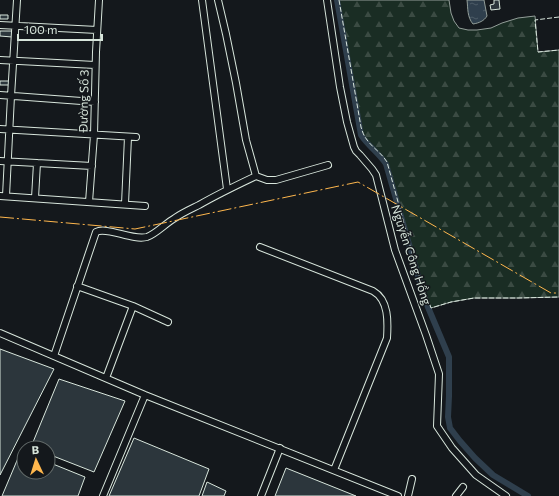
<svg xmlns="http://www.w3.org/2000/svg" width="559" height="496" font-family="Commissioner,sans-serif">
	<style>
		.forest { fill: url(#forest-firs); stroke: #939e99 }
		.water { fill: url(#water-ripples); stroke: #939e99 }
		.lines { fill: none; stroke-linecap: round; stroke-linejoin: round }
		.canal { stroke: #2f3f4d; stroke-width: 6 }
		.building { fill: #2c363c; stroke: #d8e6dc }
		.minor-casing { stroke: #d8e6dc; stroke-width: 8 }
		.minor { stroke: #14181c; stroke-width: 6 }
		.fence { stroke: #d8e6dc; stroke-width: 1; stroke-dasharray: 5 2; stroke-linecap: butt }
		.power { stroke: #ffb74d; stroke-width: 1; stroke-dasharray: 14 3 2 3; stroke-linecap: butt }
		.labels { text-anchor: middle; stroke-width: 3; stroke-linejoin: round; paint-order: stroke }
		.street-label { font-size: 12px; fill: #d8e6dc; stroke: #14181c }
	</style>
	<defs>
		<pattern id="forest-firs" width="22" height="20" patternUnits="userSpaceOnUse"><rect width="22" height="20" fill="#1a2d24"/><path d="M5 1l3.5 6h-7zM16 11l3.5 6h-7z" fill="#3b4b43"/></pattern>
		<pattern id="water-ripples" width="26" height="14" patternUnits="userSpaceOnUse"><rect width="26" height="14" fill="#2f3f4d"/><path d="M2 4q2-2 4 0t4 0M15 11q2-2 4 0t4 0" fill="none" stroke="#4c5b66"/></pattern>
	</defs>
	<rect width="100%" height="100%" fill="#14181c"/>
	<path class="forest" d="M339 0H449L451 13 454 21 459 28 468 30H477L491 28 502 23 518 18 535 16 538 52 559 50V297L518 298H474L451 302 431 308 416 267 387 162C381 152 371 147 365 137 363 134 362 130 361 127Z"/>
	<path class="water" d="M467 0H484L487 16C484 21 479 23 473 24 467 17 468 8 467 0Z"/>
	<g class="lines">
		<path class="canal" d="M337 0 361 135C368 146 379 153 386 164L425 300 449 357V396L448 417 450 428 460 441 475 458 493 475 528 496"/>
	</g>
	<path class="building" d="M494 0H499L500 9 491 10 490 5 494 4Z
		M0 15H8V19H0Z
		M0 31H12V37L0 36Z
		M0 81H9V85H0Z
		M0 349 54 369 0 475Z
		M59 379 125 401 94 472 48 454V448H34L31 447Z
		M134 438 209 469 199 496H109Z
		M21 451 24 452V472H48V462L85 477 78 496H2Z
		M286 468 356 496H275Z
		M207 482 226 491 224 496H202Z"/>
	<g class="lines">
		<g class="minor-casing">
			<path id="minor" d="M202 0 227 189
				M218 0 226 34 236 83 246 140 256 176 267 180H276L328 165
				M327 0 340 87 347 122 354 147 356 151 360 155 372 169 376 175 395 250 426 335 439 374 437 426 452 448 476 475 506 496
				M0 25 97 30
				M0 60 95 65
				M0 95 95 102
				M0 129 136 137
				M0 161 92 166
				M0 196 145 206
				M6 196 11 96 17 0
				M35 198 37 163
				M89 202 94 135 96 52 99 0
				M125 204 128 137
				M260 247 373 291C389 300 388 322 387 338L334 470
				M77 286 133 306 168 322
				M0 333 145 395 398 496
				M54 356 96 232C107 226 132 241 147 237 156 234 166 223 175 218 182 213 191 209 199 205 218 194 237 185 256 176
				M106 378 133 306
				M103 496 145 395
				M261 496 280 448
				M408 496 412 479
				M456 496 463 487"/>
		</g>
		<use href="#minor" class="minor"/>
		<path class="fence" d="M339 0 361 127C362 130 363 134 365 137 371 147 381 152 387 162L416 267 431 308 451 302 474 298H518L559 297
			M559 17 535 20 538 52 559 50"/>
		<path class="power" d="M0 217 135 229 358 182 551 293H559"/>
	</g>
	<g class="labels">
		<g class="street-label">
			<text transform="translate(84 101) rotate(-89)" y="4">Đường Số 3</text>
			<text transform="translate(411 255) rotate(72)" y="4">Nguyễn Công Hồng</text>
		</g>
	</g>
	<g transform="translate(36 460) rotate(356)"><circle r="19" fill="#14181c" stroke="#626a69"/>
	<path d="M0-3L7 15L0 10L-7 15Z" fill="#ffb74d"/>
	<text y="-6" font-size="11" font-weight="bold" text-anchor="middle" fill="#d8e6dc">B</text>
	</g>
	<path d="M18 34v6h84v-6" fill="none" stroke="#d8e6dc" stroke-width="2"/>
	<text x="24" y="34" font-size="12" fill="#d8e6dc" stroke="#14181c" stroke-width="3" paint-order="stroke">100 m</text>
</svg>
